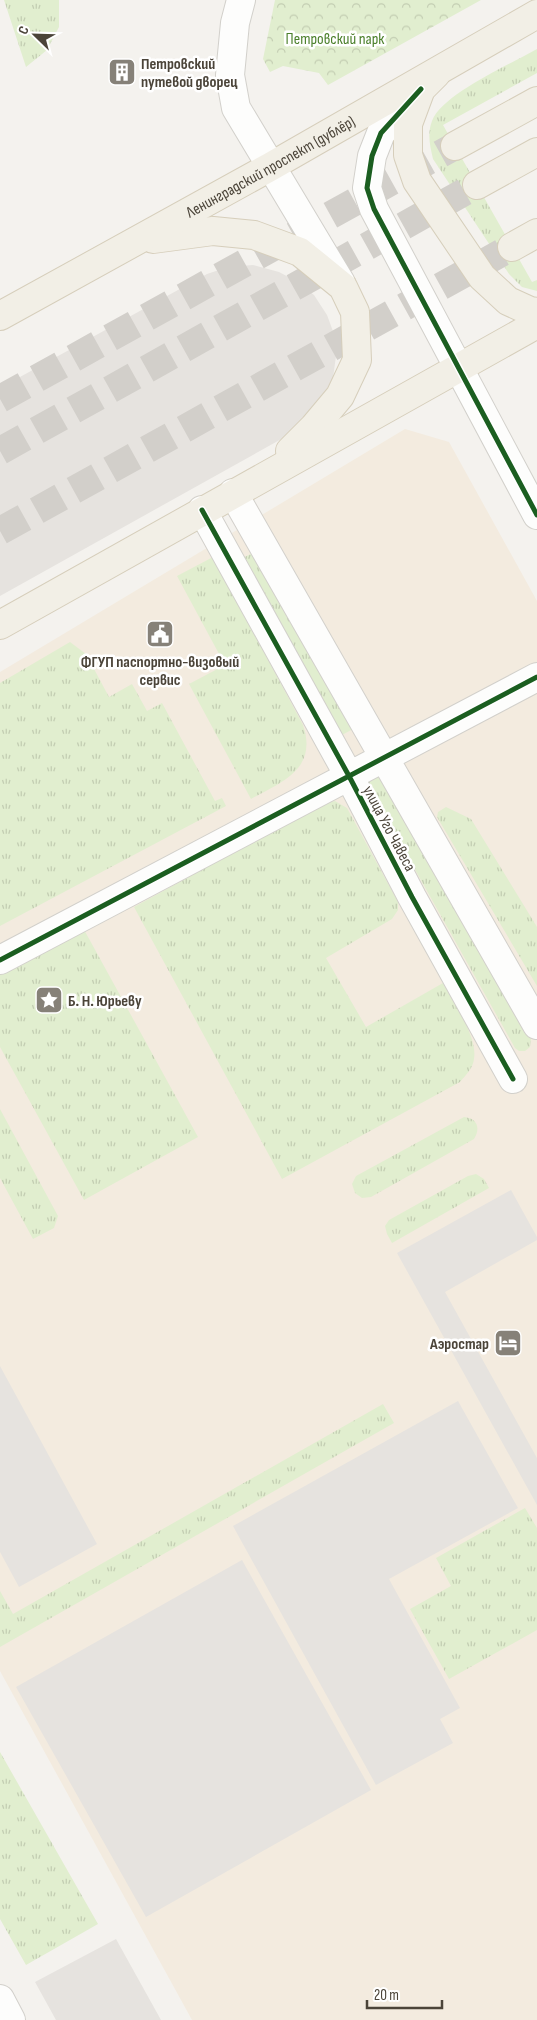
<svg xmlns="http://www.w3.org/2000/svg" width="537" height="2020" font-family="'Sofia Sans Condensed',sans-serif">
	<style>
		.commercial { fill: #f3ebdf }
		.grass { fill: url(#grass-tufts) }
		.park { fill: url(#park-crowns) }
		.parking { fill: #e6e3df }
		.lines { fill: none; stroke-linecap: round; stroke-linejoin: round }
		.major-tunnel { stroke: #d2cfca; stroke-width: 28; stroke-dasharray: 28 14; stroke-linecap: butt }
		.minor-casing { stroke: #d2d0cb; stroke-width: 30 }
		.major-casing { stroke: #d6cebb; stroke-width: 30 }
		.minor { stroke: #fdfdfc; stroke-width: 28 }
		.major { stroke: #f2efe6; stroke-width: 28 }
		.cycleway-casing { stroke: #fff; stroke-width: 8 }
		.cycleway { stroke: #1b5e20; stroke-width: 5 }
		.labels { text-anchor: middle; stroke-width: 5; stroke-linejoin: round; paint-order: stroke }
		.park-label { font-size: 16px; fill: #4a7f2a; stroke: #fff }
		.poi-label { font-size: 16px; font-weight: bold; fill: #4b4439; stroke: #fff; text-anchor: start }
		.street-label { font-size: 16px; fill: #4b4439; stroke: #fff }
	</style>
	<defs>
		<pattern id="grass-tufts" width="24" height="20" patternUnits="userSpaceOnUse" patternTransform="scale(1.25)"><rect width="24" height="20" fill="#e1eecf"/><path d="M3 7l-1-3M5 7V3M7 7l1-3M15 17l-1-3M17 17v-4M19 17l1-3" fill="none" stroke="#c3cdb2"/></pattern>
		<pattern id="park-crowns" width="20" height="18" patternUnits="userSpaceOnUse" patternTransform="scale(1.25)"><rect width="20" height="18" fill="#e1eecf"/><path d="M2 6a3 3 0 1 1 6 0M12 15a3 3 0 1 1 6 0" fill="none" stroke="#c3cdb2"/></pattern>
	</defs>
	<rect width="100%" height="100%" fill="#f4f2ee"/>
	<path class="commercial" d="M405 429 449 442 537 601V2020H192L0 1671V672Z"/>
	<path class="grass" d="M4 0H59V27L47 50 26 67Z
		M537 49V73L443 125 532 282 537 280V291L522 287 509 274 433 159C430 146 427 134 432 121 442 94 511 64 537 49Z
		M256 551 355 728 340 736 241 559Z
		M213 557 303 725C318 769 282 782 251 799L189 684 225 665 177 576Z
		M70 642 86 654 109 697 132 684 147 711 162 703 215 801 222 798 226 806 0 926V683Z
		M376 768 531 1039 530 1047 525 1051H519L515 1048 362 775Z
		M335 801 347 808 398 902V910L392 919 326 958 366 1027 443 983C453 1002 478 1037 474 1059 473 1068 466 1075 460 1082L282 1179 134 907 322 804Z
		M446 807 471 819 537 927V986L437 817 438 812Z
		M82 926 198 1137 84 1200 0 1047V972Z
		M0 1109 58 1216 54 1228 33 1239 0 1178Z
		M464 1117C477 1118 481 1128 474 1139L371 1197 362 1198 355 1193 352 1184 356 1176Z
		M476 1174 484 1179 489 1188 392 1243 387 1234 385 1226 389 1220 468 1176Z
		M383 1404 394 1423 0 1647V1591L13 1614Z
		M525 1508 537 1528V1630L449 1679 410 1609 451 1586 436 1558Z
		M0 1752 98 1924 26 1965 0 1919Z"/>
	<path class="park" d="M275 0H481L328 85 319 73 283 66 270 72 263 59Z"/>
	<path class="parking" d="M253 265 279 272 298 282 314 295 327 315 334 334 336 356 333 378 322 401 285 437 0 596V388L207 274 228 267Z
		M511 1190 537 1237V1240L445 1292 537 1458V1505L397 1253Z
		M0 1366 97 1544 19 1587 0 1552Z
		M458 1401 518 1508 389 1579 460 1708 440 1719 453 1743 376 1785 233 1526Z
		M242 1560 371 1790 146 1917 16 1687Z
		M116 1939 161 2020H56L35 1982Z"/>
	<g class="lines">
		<path class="major-tunnel" d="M0 399 455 146
			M0 451 477 185
			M0 531 512 247"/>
		<g class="minor-casing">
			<path id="minor" d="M241 0 235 23 230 75 236 108 341 283
				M421 89 381 133 372 156 367 188 374 209 537 515
				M233 493 537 1025
				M202 510 349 776 412 897 513 1079
				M0 960 537 677
				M0 1999 11 2020"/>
		</g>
		<g class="major-casing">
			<g id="major">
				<path d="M436 74 421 89 408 124V155L417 181 482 277 508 301 530 311 537 312"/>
				<path d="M455 146 537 101"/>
				<path d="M477 185 537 152"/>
				<path d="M153 239 213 231 254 235 300 252 343 287 355 312 357 360 340 396 314 427 290 451"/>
				<path d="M512 247 537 233"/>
				<path id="s1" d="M0 316 270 167 537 14"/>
				<path d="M0 625 537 324"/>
			</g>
		</g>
		<use href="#minor" class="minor"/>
		<use href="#major" class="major"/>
		<g class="cycleway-casing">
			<path id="cycleway" d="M421 89 381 133 372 156 367 188 374 209 537 515
				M202 510 349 776 412 897 513 1079
				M0 960 537 677"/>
		</g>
		<use href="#cycleway" class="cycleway"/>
	</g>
	<defs>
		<g id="building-square" transform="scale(1.4375)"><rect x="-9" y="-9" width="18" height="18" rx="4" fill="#868178" stroke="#fff"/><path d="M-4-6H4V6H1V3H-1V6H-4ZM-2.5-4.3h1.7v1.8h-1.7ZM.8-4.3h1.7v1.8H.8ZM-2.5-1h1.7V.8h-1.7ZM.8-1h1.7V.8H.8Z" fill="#fff"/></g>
		<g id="civic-square" transform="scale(1.4375)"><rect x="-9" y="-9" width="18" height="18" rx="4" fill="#868178" stroke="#fff"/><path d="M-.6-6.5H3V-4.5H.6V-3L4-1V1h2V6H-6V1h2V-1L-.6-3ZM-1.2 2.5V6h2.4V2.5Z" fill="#fff"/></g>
		<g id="sight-square" transform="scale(1.4375)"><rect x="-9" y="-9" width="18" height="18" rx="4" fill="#868178" stroke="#fff"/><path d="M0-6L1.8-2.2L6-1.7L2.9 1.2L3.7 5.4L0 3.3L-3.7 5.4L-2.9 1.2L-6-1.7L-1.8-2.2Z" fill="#fff"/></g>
		<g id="hotel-square" transform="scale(1.4375)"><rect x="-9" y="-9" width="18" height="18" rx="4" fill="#868178" stroke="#fff"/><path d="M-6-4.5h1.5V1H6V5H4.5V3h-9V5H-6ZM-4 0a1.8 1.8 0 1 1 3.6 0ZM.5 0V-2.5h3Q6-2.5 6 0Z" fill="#fff"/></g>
	</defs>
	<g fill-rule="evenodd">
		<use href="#building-square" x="122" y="72"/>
		<use href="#civic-square" x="160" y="634"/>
		<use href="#sight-square" x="49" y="1000"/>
		<use href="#hotel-square" x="508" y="1343"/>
	</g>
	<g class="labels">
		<g class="park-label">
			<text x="335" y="44">Петровский парк</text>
		</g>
		<g class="poi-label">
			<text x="141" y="69">Петровский<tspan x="141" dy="18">путевой дворец</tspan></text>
			<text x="160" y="667" text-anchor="middle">ФГУП паспортно-визовый<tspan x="160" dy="18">сервис</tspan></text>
			<text x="68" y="1006">Б. Н. Юрьеву</text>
			<text x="489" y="1349" text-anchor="end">Аэростар</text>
		</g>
		<g class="street-label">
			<text dy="6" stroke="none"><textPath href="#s1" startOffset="309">Ленинградский проспект (дублёр)</textPath></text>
			<text transform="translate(390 828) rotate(62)" y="6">улица Уго Чавеса</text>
		</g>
	</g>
	<g transform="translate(35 35) rotate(293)" stroke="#ffffff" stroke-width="4" paint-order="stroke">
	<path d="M0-4L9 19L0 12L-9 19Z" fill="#4b4439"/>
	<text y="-8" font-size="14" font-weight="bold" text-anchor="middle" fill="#4b4439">С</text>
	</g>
	<path d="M367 2000v8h75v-8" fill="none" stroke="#4b4439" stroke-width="2.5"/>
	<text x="374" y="2000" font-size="15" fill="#4b4439" stroke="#ffffff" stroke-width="4" paint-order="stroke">20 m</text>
</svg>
